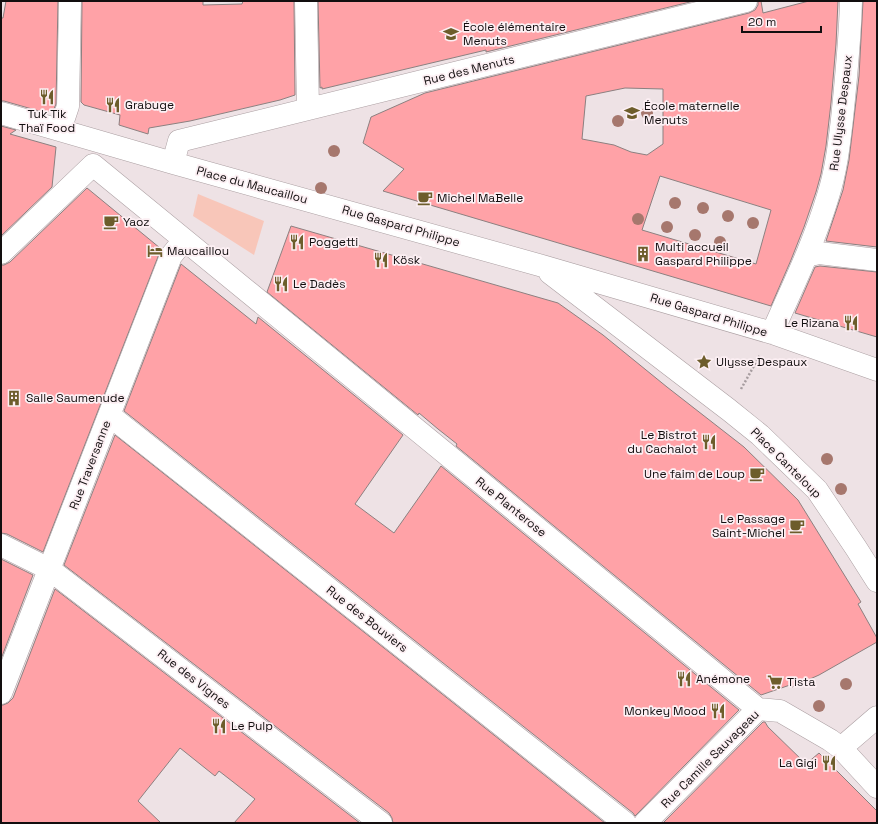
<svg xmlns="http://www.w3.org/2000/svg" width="878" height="824" font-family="'Space Grotesk',sans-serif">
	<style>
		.green { fill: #f8c6b9 }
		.building { fill: #ffa2a7; stroke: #8c8080; fill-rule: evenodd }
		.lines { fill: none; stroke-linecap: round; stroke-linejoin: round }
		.street-casing { stroke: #ab9fa2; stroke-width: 23 }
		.path { stroke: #a69c9f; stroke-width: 2.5; stroke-dasharray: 2 2; stroke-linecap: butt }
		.street { stroke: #fff; stroke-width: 22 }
		.tree { fill: #a6776d }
		.labels { text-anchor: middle; stroke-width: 3.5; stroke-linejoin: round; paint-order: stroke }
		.poi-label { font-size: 12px; fill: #120e0f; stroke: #fceff3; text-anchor: start }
		.street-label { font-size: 12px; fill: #120e0f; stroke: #fceff3 }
	</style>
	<rect width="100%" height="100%" fill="#eee2e5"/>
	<path class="green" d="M198 194 264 221 254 255 193 216Z"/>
	<path class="building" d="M6 1H58L56 104 54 109 46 113 4 101H1V18H3Z
		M82 1H203V5L242 4 243 1H294L295 95 280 100 190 121 149 128 148 134 119 125 120 115 84 105 81 102Z
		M318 1H694L486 52V50L322 89V87L320 88Z
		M758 1H761L763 13 809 1H838L836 44 831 103 826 146 821 174 816 192 804 227 791 260 771 306 383 191 404 169 363 143 371 117 425 93 749 13 755 10 758 5ZM625 88 663 89V144L647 155 631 152 614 145 582 139 586 96ZM660 176 771 210 756 264 642 230Z
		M863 1H877V247L826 241 843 190 849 160 859 76Z
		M1 126 16 130 10 134 56 147 52 187 1 236Z
		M87 188 160 248 161 249 43 552 7 534 1 533V265H4L10 262Z
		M291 226 558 303 603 335 667 387 744 447 798 500 861 602 858 604 877 638V642L819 675 792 687 790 685 761 695 456 446 457 444 438 429 419 413 418 415 267 292Z
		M181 264 256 324 258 317 403 435 355 504 394 533 441 466 739 710 635 816 633 813 124 411Z
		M820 266 877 272V337L795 313 815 267Z
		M115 435 605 823H393L392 818 389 813 64 565Z
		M1 559 33 575 1 659Z
		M55 589 360 823H234L255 799 219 771 215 776 180 748 138 801 161 823H1V705H3L8 703 13 698Z
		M763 722H765L768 727 806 764 819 753 877 811V823H663Z"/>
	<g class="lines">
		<g class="street-casing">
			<path id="street" d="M306 1 308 109
				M1 113 173 163 539 265 772 333 877 370
				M60 130 68 106 70 1
				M173 163 179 141 746 1
				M93 165 758 709
				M1 253 93 165
				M806 256 819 253 877 260
				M550 273 729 410 760 435 817 490 856 548 877 581
				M772 333C792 288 814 243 828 196 836 171 839 145 842 119 846 80 850 40 851 1
				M109 415 625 823
				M1 545 49 569 381 823
				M1 693 171 256 184 240
				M841 748 877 717
				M645 823 758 709 780 711 830 740 841 748 877 787"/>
		</g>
		<path class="path" d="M741 389 760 355"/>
		<use href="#street" class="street"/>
	</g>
	<g class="tree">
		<circle cx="647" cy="113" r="6"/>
		<circle cx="618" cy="121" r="6"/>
		<circle cx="334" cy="151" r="6"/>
		<circle cx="321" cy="188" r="6"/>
		<circle cx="675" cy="203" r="6"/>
		<circle cx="703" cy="208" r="6"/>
		<circle cx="728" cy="216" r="6"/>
		<circle cx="638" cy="219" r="6"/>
		<circle cx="753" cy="223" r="6"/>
		<circle cx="667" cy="227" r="6"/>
		<circle cx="695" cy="235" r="6"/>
		<circle cx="720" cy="242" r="6"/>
		<circle cx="827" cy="459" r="6"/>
		<circle cx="841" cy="489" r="6"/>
		<circle cx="846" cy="684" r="6"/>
		<circle cx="819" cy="706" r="6"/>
	</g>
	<defs>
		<g id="school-bare" transform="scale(1.2)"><path d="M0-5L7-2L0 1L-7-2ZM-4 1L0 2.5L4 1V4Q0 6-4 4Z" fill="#6d5d2b" stroke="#fceff3" stroke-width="2.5" paint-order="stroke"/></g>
		<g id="restaurant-bare" transform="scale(1.2)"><path d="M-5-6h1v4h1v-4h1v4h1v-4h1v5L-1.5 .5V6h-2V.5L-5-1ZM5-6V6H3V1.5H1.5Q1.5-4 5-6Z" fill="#6d5d2b" stroke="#fceff3" stroke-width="2.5" paint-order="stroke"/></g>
		<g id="cafe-bare" transform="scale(1.2)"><path d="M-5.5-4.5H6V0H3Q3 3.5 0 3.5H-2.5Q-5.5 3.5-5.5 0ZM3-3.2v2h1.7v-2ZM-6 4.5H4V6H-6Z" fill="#6d5d2b" stroke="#fceff3" stroke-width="2.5" paint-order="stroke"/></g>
		<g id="hotel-bare" transform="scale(1.2)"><path d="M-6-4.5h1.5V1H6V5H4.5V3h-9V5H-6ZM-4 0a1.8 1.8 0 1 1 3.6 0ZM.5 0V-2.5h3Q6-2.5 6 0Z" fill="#6d5d2b" stroke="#fceff3" stroke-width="2.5" paint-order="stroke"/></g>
		<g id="building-bare" transform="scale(1.2)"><path d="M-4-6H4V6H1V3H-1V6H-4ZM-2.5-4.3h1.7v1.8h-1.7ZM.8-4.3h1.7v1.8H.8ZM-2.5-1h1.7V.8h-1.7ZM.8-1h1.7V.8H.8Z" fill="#6d5d2b" stroke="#fceff3" stroke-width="2.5" paint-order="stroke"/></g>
		<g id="sight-bare" transform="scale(1.2)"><path d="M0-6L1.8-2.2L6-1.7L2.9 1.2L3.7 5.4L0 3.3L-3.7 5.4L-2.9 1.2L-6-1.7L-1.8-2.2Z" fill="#6d5d2b" stroke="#fceff3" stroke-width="2.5" paint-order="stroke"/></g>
		<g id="supermarket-bare" transform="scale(1.2)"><path d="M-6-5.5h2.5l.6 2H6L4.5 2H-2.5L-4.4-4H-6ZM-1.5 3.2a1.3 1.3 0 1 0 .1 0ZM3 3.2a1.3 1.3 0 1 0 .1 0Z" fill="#6d5d2b" stroke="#fceff3" stroke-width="2.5" paint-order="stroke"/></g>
	</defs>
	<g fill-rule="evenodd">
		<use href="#school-bare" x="451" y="34"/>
		<use href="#restaurant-bare" x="47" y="97"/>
		<use href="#restaurant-bare" x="113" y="105"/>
		<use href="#school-bare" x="632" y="113"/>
		<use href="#cafe-bare" x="425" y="198"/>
		<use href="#cafe-bare" x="111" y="222"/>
		<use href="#restaurant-bare" x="297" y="242"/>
		<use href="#hotel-bare" x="155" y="251"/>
		<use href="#building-bare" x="643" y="254"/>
		<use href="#restaurant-bare" x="381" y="260"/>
		<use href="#restaurant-bare" x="281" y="284"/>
		<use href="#restaurant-bare" x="851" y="323"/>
		<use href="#sight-bare" x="704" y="362"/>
		<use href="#building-bare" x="14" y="398"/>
		<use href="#restaurant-bare" x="709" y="442"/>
		<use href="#cafe-bare" x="757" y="474"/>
		<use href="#cafe-bare" x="797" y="526"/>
		<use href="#restaurant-bare" x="684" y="679"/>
		<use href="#supermarket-bare" x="775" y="682"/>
		<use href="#restaurant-bare" x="718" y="711"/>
		<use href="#restaurant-bare" x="219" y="726"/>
		<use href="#restaurant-bare" x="829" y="763"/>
	</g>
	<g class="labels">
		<g class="poi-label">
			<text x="463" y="31">École élémentaire<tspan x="463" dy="14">Menuts</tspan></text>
			<text x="125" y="109">Grabuge</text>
			<text x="644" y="110">École maternelle<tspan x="644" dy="14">Menuts</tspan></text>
			<text x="47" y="118" text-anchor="middle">Tuk Tik<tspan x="47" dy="14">Thaï Food</tspan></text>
			<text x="437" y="202">Michel MaBelle</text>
			<text x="123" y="226">Yaoz</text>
			<text x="309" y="246">Poggetti</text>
			<text x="655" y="251">Multi accueil<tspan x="655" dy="14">Gaspard Philippe</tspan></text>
			<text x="167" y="255">Maucaillou</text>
			<text x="393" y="264">Kösk</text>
			<text x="293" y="288">Le Dadès</text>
			<text x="839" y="327" text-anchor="end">Le Rizana</text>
			<text x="716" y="366">Ulysse Despaux</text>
			<text x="26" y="402">Salle Saumenude</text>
			<text x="697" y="439" text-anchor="end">Le Bistrot<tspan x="697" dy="14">du Cachalot</tspan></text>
			<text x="745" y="478" text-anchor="end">Une faim de Loup</text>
			<text x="785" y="523" text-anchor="end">Le Passage<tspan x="785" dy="14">Saint-Michel</tspan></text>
			<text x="696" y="683">Anémone</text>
			<text x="787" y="686">Tista</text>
			<text x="706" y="715" text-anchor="end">Monkey Mood</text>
			<text x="231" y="730">Le Pulp</text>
			<text x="817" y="767" text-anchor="end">La Gigi</text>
		</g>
		<g class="street-label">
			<text transform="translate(469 70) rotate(-14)" y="4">Rue des Menuts</text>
			<text transform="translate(841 113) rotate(-83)" y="4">Rue Ulysse Despaux</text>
			<text transform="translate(252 185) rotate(15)" y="4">Place du Maucaillou</text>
			<text transform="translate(401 226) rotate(16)" y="4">Rue Gaspard Philippe</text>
			<text transform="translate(709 315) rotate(17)" y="4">Rue Gaspard Philippe</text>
			<text transform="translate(786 463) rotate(45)" y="4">Place Canteloup</text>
			<text transform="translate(90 465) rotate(-69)" y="4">Rue Traversanne</text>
			<text transform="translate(511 507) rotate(39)" y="4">Rue Planterose</text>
			<text transform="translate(367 619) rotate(38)" y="4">Rue des Bouviers</text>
			<text transform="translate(194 679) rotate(38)" y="4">Rue des Vignes</text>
			<text transform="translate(710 759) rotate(-45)" y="4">Rue Camille Sauvageau</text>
		</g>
	</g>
	<rect width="878" height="824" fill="none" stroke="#120e0f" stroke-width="4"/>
	<path d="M742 26v6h79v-6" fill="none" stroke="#120e0f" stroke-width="2"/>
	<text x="748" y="26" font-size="12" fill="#120e0f" stroke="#fceff3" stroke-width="3" paint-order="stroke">20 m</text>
</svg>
